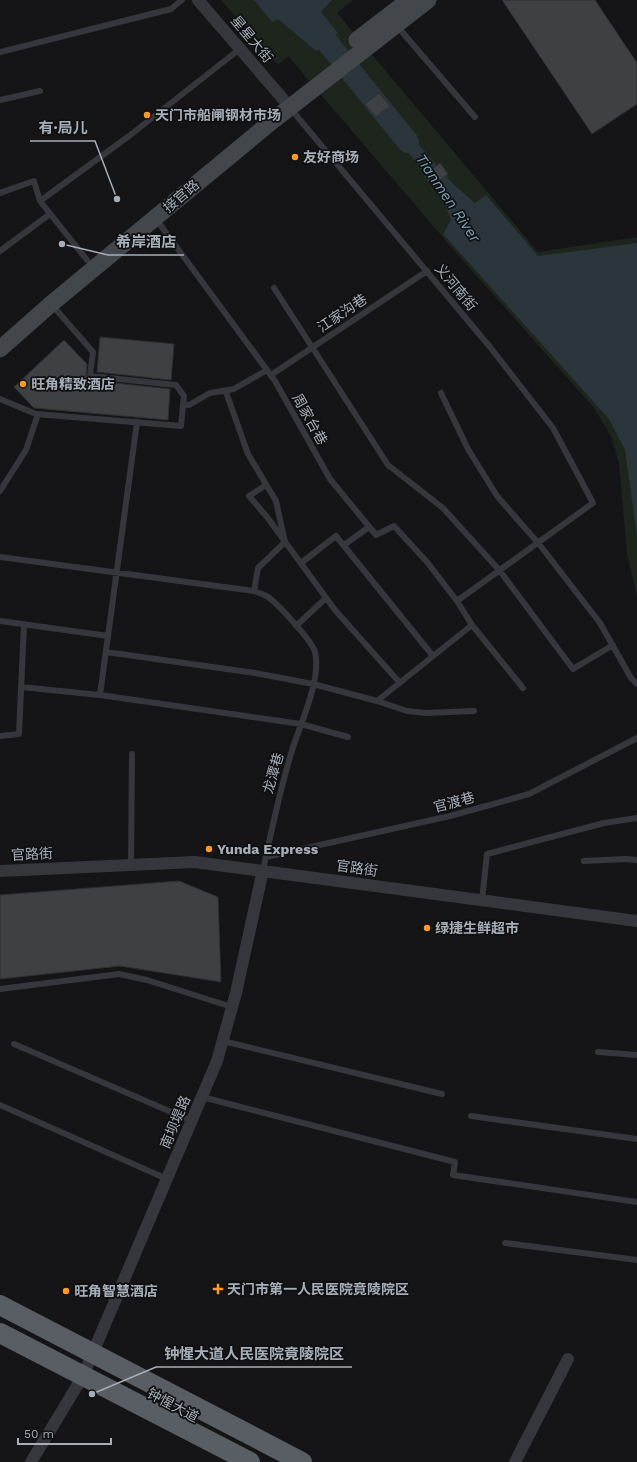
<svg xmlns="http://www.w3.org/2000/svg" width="637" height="1462" font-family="'Work Sans','Noto Sans SC',sans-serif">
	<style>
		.green { fill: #1d251d }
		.water { fill: #2a363c }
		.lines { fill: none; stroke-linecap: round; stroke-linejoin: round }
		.river { stroke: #2a363c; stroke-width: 22 }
		.building { fill: #3f4044; stroke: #2f2f33 }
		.service { stroke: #36373c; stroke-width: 6 }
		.minor { stroke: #36373c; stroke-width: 12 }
		.secondary { stroke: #43474c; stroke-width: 17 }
		.trunk { stroke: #595e64; stroke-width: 20 }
		.poi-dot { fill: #fd9a27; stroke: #101012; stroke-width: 1.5 }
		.labels { text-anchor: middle; stroke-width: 3.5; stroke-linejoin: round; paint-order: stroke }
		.street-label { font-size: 14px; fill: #a6aeb8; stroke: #101012 }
		.poi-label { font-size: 14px; font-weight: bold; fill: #a6aeb8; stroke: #101012; text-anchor: start }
		.water-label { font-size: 15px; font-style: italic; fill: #7ba1b5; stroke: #101012 }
		.leader { fill: none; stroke: #a6aeb8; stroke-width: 1.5 }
		.callout-dot { fill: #a6aeb8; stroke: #101012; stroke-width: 1.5 }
		.callout-label { font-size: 15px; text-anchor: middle; font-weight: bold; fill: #a6aeb8; stroke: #101012; stroke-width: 3.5; stroke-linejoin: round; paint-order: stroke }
	</style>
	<rect width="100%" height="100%" fill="#151517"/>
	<path class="green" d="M221 0H353L337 13 538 252 637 237V596L627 554 619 463 611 436 594 408 458 255 288 56 278 65Z"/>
	<path class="water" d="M254 0H332L321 12 338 33 316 51 278 19 272 22Z
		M394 116 453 184 475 203 486 195 538 256 637 243V536L625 450 609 419 443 234 451 220 441 194 385 123Z"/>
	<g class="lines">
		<path class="river" d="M293 0 408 142"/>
	</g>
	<path class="building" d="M502 0H595L637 63V104L592 134Z
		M379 93 390 106 376 117 365 104Z
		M440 163 448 174 433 186 424 176Z
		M100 337 174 344 171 380 97 372Z
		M64 340 87 364 86 376 88 380 170 389 168 420 34 408 14 387Z
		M179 881 218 897 221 982 120 966 0 979V895Z"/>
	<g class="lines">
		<path class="service" d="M397 26 475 117
			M0 52 171 9 182 0
			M0 100 40 91
			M0 193 34 181 40 201
			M156 219 275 381 330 479 376 535 394 526 427 562 457 601
			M0 251 50 214
			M87 260 40 201 129 136 241 48
			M274 288 388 465 443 508 500 571 573 669 613 645
			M52 305 93 352 90 376 176 385 184 396 183 405
			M271 375 427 271
			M226 392 248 454 276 501 285 542 258 568 254 591
			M441 393 468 449 497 496 539 544 600 623 631 678 637 684
			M0 399 36 414 181 426 183 405H189L210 393 234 389 267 370
			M266 485 249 496 267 517 335 610 400 683
			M0 491 26 450 38 414
			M344 545 369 527
			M0 557 254 591C259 593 264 594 268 597 277 603 313 642 315 652 322 681 298 728 290 757 279 795 271 832 263 870
			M301 563 336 536 433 656
			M0 621 108 636
			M472 625 523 688
			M296 626 326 598
			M106 652 255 673 313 684 377 701 472 625 457 601 593 503 553 428 490 347 290 108
			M21 687 100 695 301 724 348 737
			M100 695 137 422
			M377 701 407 711 426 713 474 711
			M0 736 19 734 24 624
			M266 857 450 816 529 794 637 738
			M584 861 625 859 637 860
			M131 864 132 754
			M482 900 487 854 604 823 637 818
			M0 989 119 974 147 980 232 1007
			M223 1041 442 1094
			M14 1044 192 1121
			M598 1052 637 1055
			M202 1097 455 1162 453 1175 637 1202
			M0 1105 167 1179
			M471 1116 637 1139
			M505 1243 637 1260"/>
		<path class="minor" d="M198 0 283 99
			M0 871 195 862 637 921
			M31 1462 83 1376 217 1061 236 993 263 870
			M515 1462 568 1359"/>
		<path class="secondary" d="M357 40 409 0
			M0 349 51 304 271 122 428 0"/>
		<path class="trunk" d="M0 1305 302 1462
			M0 1333 250 1462"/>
	</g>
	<g class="poi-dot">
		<circle cx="147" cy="115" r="4"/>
		<circle cx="295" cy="157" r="4"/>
		<circle cx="23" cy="384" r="4"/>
		<circle cx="209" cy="849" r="4"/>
		<circle cx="427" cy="928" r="4"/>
		<path d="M216 1283h4v4h4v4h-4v4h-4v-4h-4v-4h4z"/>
		<circle cx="66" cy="1291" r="4"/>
	</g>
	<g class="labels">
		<g class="street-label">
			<text transform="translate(252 39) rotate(50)" y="5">星星大街</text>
			<text transform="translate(181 196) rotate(-40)" y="5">接官路</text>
			<text transform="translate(456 287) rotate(50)" y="5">义河南街</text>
			<text transform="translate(342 313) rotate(-34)" y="5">江家沟巷</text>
			<text transform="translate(310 419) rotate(61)" y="5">周家台巷</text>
			<text transform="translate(273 773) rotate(-74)" y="5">龙潭巷</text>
			<text transform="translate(454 802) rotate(-15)" y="5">官渡巷</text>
			<text transform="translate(32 854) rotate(-3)" y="5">官路街</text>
			<text transform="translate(357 868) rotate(8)" y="5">官路街</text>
			<text transform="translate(175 1122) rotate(-67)" y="5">南坝堤路</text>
			<text transform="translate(173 1405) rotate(28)" y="5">钟惺大道</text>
		</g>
		<g class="poi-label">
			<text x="155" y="120">天门市船闸钢材市场</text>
			<text x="303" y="162">友好商场</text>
			<text x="31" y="389">旺角精致酒店</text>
			<text x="217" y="854">Yunda Express</text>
			<text x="435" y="933">绿捷生鲜超市</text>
			<text x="227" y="1294">天门市第一人民医院竟陵院区</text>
			<text x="74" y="1296">旺角智慧酒店</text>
		</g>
		<g class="water-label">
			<text transform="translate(448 198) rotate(56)" y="5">Tianmen River</text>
		</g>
	</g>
	<path class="leader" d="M117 199L95 141H30M62 244L108 255H184M92 1394L156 1367H352"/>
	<g class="callout-dot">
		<circle cx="117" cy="199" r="4"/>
		<circle cx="62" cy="244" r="4"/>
		<circle cx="92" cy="1394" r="4"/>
	</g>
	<g class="callout-label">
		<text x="63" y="133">有·局儿</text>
		<text x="146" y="247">希岸酒店</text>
		<text x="254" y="1359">钟惺大道人民医院竟陵院区</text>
	</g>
	<path d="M18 1438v6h93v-6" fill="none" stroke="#a6aeb8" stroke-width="2"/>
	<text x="24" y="1438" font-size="12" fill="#a6aeb8" stroke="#101012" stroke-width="3" paint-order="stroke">50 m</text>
</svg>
